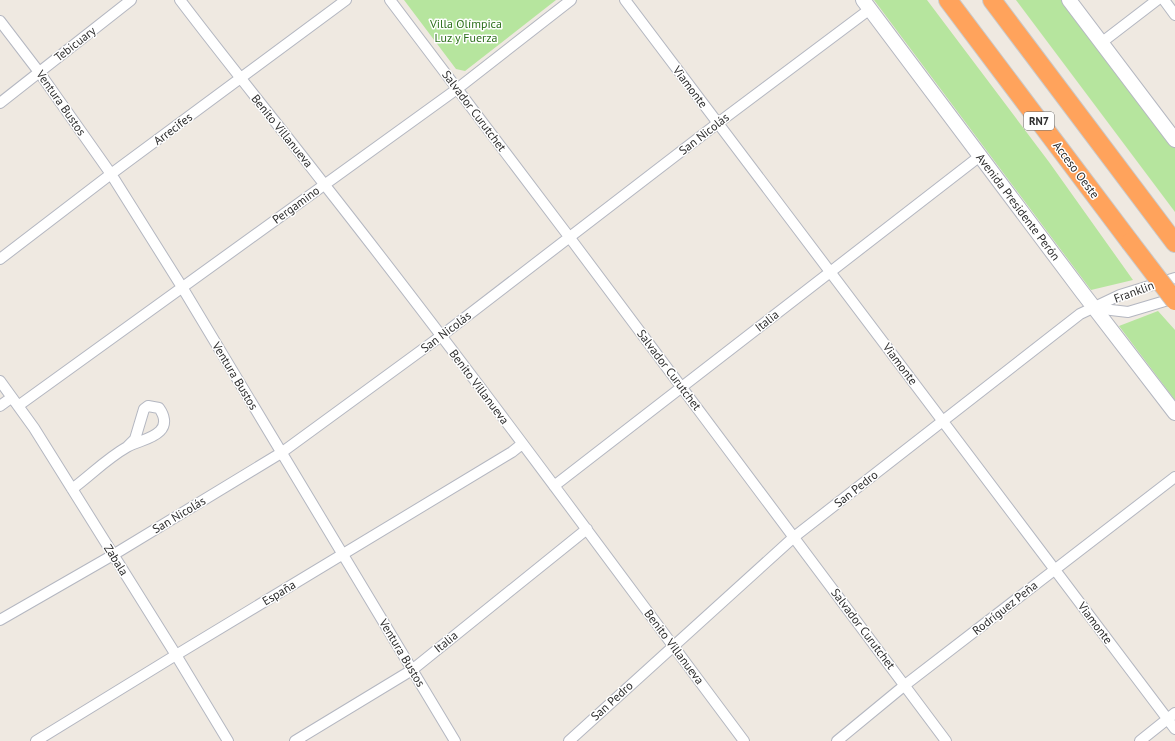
<svg xmlns="http://www.w3.org/2000/svg" width="1175" height="741" font-family="'PT Sans',sans-serif">
	<style>
		.green { fill: #b6e59e }
		.lines { fill: none; stroke-linecap: round; stroke-linejoin: round }
		.street-casing { stroke: #b4b7c1; stroke-width: 12 }
		.secondary-casing { stroke: #b4b7c1; stroke-width: 16 }
		.highway-casing { stroke: #c9c9c9; stroke-width: 20 }
		.street { stroke: #fff; stroke-width: 10 }
		.secondary { stroke: #fff; stroke-width: 14 }
		.highway { stroke: #ffa35c; stroke-width: 18 }
		.highway-bridge-casing { stroke: #c9c9c9; stroke-width: 20; stroke-linecap: butt }
		.highway-bridge { stroke: #ffa35c; stroke-width: 18 }
		.labels { text-anchor: middle; stroke-width: 3; stroke-linejoin: round; paint-order: stroke }
		.shield { fill: #fff; stroke: #6d6d6d; stroke-width: 1 }
		.shield-label { font-size: 11px; font-weight: bold; fill: #2e2e2e }
		.park-label { font-size: 12px; fill: #2c6e1b; stroke: #fff }
		.street-label { font-size: 12px; fill: #2e2e2e; stroke: #fff }
	</style>
	<rect width="100%" height="100%" fill="#efe9e1"/>
	<path class="green" d="M404 0H556L465 71 456 69Z
		M874 0H927L1049 162 1133 280 1091 290Z
		M1016 0H1064L1175 148V212Z
		M1158 311 1175 330V400L1119 326Z"/>
	<g class="lines">
		<g class="street-casing">
			<path id="street" d="M180 0C227 62 276 122 324 184 468 367 605 555 744 741
				M390 0 570 238 946 741
				M625 0 1175 729
				M1164 0 1175 15
				M0 21 39 72 111 174 182 287 455 741
				M1101 43 1157 0
				M0 103 131 0
				M0 259 111 174 346 0
				M1094 308 1128 312 1175 298
				M0 381 34 428 176 655 228 741
				M0 406 11 398
				M18 406 457 89 571 0
				M554 486 980 156
				M72 489C91 475 106 459 127 447 137 441 151 440 160 431 167 424 164 415 159 408L148 406 144 409 135 439 128 446
				M0 620 113 555 281 453 441 336 718 123 870 9
				M36 741 176 655 512 452 522 444
				M295 741 412 670 587 529
				M569 741 794 537 1080 314 1120 295 1175 278
				M837 741 905 685 1175 477
				M1140 741 1175 713"/>
		</g>
		<g class="secondary-casing">
			<path id="secondary" d="M863 0 1082 292 1175 413
				M1069 0 1175 140"/>
		</g>
		<g class="highway-casing">
			<path id="highway" d="M948 0 1130 242
				M992 0 1175 243"/>
		</g>
		<use href="#street" class="street"/>
		<use href="#secondary" class="secondary"/>
		<use href="#highway" class="highway"/>
		<g class="highway-bridge-casing">
			<path id="highway-bridge" d="M1130 242 1175 301"/>
		</g>
		<use href="#highway-bridge" class="highway-bridge"/>
	</g>
	<g class="labels">
		<rect class="shield" x="1024" y="112" width="30" height="18" rx="3"/>
		<g class="shield-label">
			<text x="1039" y="125">RN7</text>
		</g>
		<g class="park-label">
			<text x="466" y="28">Villa Olímpica<tspan x="466" dy="14">Luz y Fuerza</tspan></text>
		</g>
		<g class="street-label">
			<text transform="translate(75 44) rotate(-38)" y="4">Tebicuary</text>
			<text transform="translate(690 87) rotate(53)" y="4">Viamonte</text>
			<text transform="translate(61 103) rotate(55)" y="4">Ventura Bustos</text>
			<text transform="translate(474 111) rotate(53)" y="4">Salvador Curutchet</text>
			<text transform="translate(173 129) rotate(-37)" y="4">Arrecifes</text>
			<text transform="translate(282 131) rotate(51)" y="4">Benito Villanueva</text>
			<text transform="translate(704 134) rotate(-38)" y="4">San Nicolás</text>
			<text transform="translate(1076 170) rotate(53)" y="4">Acceso Oeste</text>
			<text transform="translate(296 205) rotate(-36)" y="4">Pergamino</text>
			<text transform="translate(1018 207) rotate(53)" y="4">Avenida Presidente Perón</text>
			<text transform="translate(1134 292) rotate(-20)" y="4">Franklin</text>
			<text transform="translate(767 321) rotate(-38)" y="4">Italia</text>
			<text transform="translate(446 332) rotate(-37)" y="4">San Nicolás</text>
			<text transform="translate(900 364) rotate(53)" y="4">Viamonte</text>
			<text transform="translate(669 370) rotate(53)" y="4">Salvador Curutchet</text>
			<text transform="translate(235 376) rotate(59)" y="4">Ventura Bustos</text>
			<text transform="translate(479 387) rotate(53)" y="4">Benito Villanueva</text>
			<text transform="translate(856 489) rotate(-38)" y="4">San Pedro</text>
			<text transform="translate(179 515) rotate(-31)" y="4">San Nicolás</text>
			<text transform="translate(116 560) rotate(58)" y="4">Zabala</text>
			<text transform="translate(279 593) rotate(-31)" y="4">España</text>
			<text transform="translate(1005 608) rotate(-38)" y="4">Rodríguez Peña</text>
			<text transform="translate(1095 623) rotate(53)" y="4">Viamonte</text>
			<text transform="translate(863 629) rotate(53)" y="4">Salvador Curutchet</text>
			<text transform="translate(446 642) rotate(-39)" y="4">Italia</text>
			<text transform="translate(674 647) rotate(53)" y="4">Benito Villanueva</text>
			<text transform="translate(402 653) rotate(59)" y="4">Ventura Bustos</text>
			<text transform="translate(612 701) rotate(-42)" y="4">San Pedro</text>
		</g>
	</g>
</svg>
